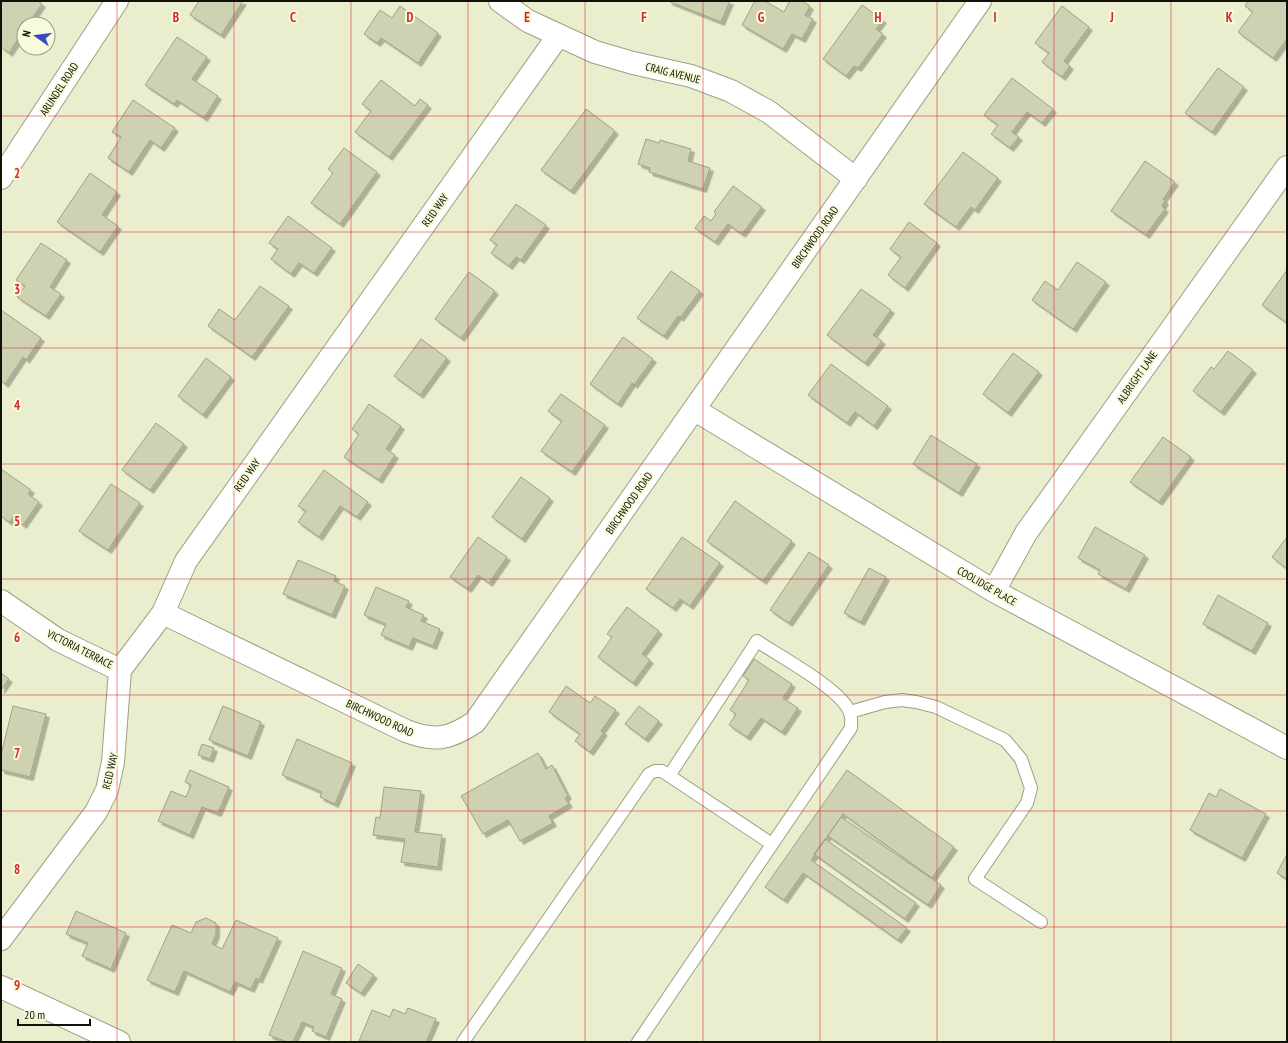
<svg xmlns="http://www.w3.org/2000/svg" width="1288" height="1043" font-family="'PT Sans Narrow',sans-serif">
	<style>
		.building { fill: #cfd1b3; stroke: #9fa184; filter: url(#shadow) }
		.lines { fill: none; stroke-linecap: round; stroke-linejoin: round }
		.lane-casing { stroke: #9da082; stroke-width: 14 }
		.street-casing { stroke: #9da082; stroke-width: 24 }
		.secondary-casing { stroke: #9da082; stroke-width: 24 }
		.lane { stroke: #fff; stroke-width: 12 }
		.street { stroke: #fff; stroke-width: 22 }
		.secondary { stroke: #fff; stroke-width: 22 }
		.grid { fill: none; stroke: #d62828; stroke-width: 1; stroke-opacity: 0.55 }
		.labels { text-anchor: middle; stroke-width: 4; stroke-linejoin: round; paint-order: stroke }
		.street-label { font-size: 11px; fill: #111207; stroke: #f8fbdb }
		.grid-label { font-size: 13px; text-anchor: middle; font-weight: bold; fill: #d62828; stroke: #f8fbdb; stroke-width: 4; stroke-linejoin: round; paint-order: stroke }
	</style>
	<defs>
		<filter id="shadow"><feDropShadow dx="3.5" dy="3.5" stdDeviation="0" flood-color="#0004"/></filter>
	</defs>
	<rect width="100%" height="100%" fill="#ebeece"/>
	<path class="building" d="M1 1H38L42 4 28 24H24V30L9 53 1 47Z
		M199 1H243L221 35 190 15Z
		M668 1H730L721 22Z
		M755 1H765L784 12 790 1H802L810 6 805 15 813 19 802 39 792 34 783 49 742 25Z
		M1248 1H1287V39L1273 58 1238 32 1253 12 1245 6Z
		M862 5 883 20 876 29 883 34 858 68 854 66 846 76 823 59Z
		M400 6 438 33 418 63 381 38 377 43 364 34 380 10 392 18Z
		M1062 6 1089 27 1064 61 1070 66 1062 77 1042 62 1049 53 1035 43Z
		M177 37 207 57 192 79 218 96 204 118 177 100 174 104 145 85Z
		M1218 68 1244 87 1212 132 1185 113Z
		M1012 78 1053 109 1042 123 1027 112 1012 132 1019 137 1010 148 991 134 998 125 984 115Z
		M381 80 415 106 420 99 428 105 389 157 355 132 371 111 362 104Z
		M133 100 175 128 161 148 150 140 129 172 108 158 121 137 112 132Z
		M586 109 615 131 571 191 541 170Z
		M646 139 659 143 660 140 691 149 688 161 710 168 703 189 649 172 650 168 638 164Z
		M344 148 377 172 340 224 311 203 333 173 328 169Z
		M963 152 998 178 975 210 971 207 956 227 924 204Z
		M1145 161 1175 182 1163 199 1165 201 1162 206 1165 209 1146 235 1111 211Z
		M90 173 117 192 102 215 118 226 100 252 57 222Z
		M733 186 762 207 742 234 728 224 715 242 695 228 704 216 711 221 716 214 714 212Z
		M516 204 546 225 521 260 516 257 509 266 491 253 497 245 490 240Z
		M288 216 332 248 314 273 299 263 291 274 271 259 278 249 269 243Z
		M909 222 937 243 905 288 888 275 901 257 890 249Z
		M41 243 67 260 50 287 61 294 46 316 17 297 25 286 16 280Z
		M1077 262 1106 282 1073 329 1032 300 1045 281 1058 290Z
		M1287 270V323L1262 305Z
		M671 271 700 291 680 318 678 316 664 336 637 318Z
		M469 272 495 291 461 338 435 319Z
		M260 286 289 306 252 357 208 326 219 309 235 320Z
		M861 289 891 310 873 335 882 341 865 363 827 335Z
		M1 310 41 338 26 360 23 357 5 384 1 381Z
		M623 337 653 359 634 385 632 383 618 404 590 384Z
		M421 339 447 358 420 395 394 376Z
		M1228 351 1253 370 1221 412 1193 391 1211 367 1214 369Z
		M1013 353 1039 372 1008 413 983 394Z
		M206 358 231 377 203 415 178 396Z
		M831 364 888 406 874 426 855 412 847 423 808 395Z
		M561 394 605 425 572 472 541 451 562 421 548 411Z
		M369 404 401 426 386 449 395 455 379 480 344 457 359 434 352 429Z
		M156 423 184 444 150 490 122 470Z
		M931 435 977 464 959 493 913 464Z
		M1163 437 1191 457 1159 502 1130 482Z
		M1 469 31 490 28 494 39 502 23 525 13 517 9 522 1 516Z
		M324 470 368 502 357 517 340 506 319 537 298 522 306 511 298 506Z
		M521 477 550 498 522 539 492 517Z
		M111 484 140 503 108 550 79 531Z
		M735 501 792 541 763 581 707 541Z
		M1095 527 1145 555 1126 589 1098 574 1100 570 1078 558Z
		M478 537 507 557 489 583 478 575 468 589 450 577Z
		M682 537 720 563 690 606 680 599 673 608 646 589Z
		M1287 537V569L1272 557Z
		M809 552 829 565 789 623 770 610Z
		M298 560 336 576 334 581 345 586 332 615 283 594Z
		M869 568 886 577 861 622 844 613Z
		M376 587 409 601 406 607 424 615 421 621 440 629 433 646 413 638 409 647 381 635 386 624 364 615Z
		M1218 595 1268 623 1252 651 1203 624Z
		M627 607 659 631 642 654 650 660 633 683 598 657 612 637 607 634Z
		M754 659 792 684 783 698 798 708 782 732 761 718 747 737 729 725 736 714 730 710 749 680 743 676Z
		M1 673 9 679 1 690Z
		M566 686 590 703 595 696 616 710 601 731 604 732 590 752 575 741 580 734 549 712Z
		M13 706 46 714 30 777 1 770V755Z
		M223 706 261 722 248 756 209 740Z
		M639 706 659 721 645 739 625 724Z
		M297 739 352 763 335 804 320 797 322 792 282 775Z
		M202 744 214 748 210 759 198 755Z
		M538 753 546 769 552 765 568 796 565 798 569 804 549 816 553 823 520 841 508 820 483 834 461 796Z
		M190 770 229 787 218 813 202 807 190 835 158 821 171 791 186 797 191 785 185 782Z
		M847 770 954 847 932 878 843 814 811 860 907 928 898 940 803 873 784 900 765 887Z
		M384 787 421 791 415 832 442 835 438 867 401 862 405 839 373 835 376 817 380 818Z
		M1220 789 1266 814 1242 858 1190 830 1209 793 1216 797Z
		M841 817 941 885 928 905 828 836Z
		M825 839 916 903 905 919 814 854Z
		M1287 854V879L1277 873Z
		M76 911 126 933 111 969 82 956 88 943 66 934Z
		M206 918 216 923V934L212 944 222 949 236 920 278 938 259 980 256 978 251 989 235 982 230 992 184 971 175 992 147 980 172 925 191 933 196 922Z
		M303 951 342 968 331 994 342 999 326 1037 312 1031 314 1027 302 1022 293 1042H287L269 1035Z
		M358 964 374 975 361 993 346 983Z
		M408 1008 436 1019 426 1042 359 1041 372 1010 390 1017 393 1009 405 1014Z"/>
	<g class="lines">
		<g class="lane-casing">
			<path id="lane" d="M850 712 885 702 902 700 916 702 936 707 1005 740 1021 759 1031 788 1027 803 975 879 1041 922
				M463 1042 649 774 655 771H662L772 844
				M638 1042 851 728C851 723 852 718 850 713 843 690 779 656 757 641L669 776"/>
		</g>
		<g class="street-casing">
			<path id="street" d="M500 1 528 21 595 52 633 63 691 76 731 91 769 112 856 179
				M1 178 117 1
				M695 410 994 591 1287 748
				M994 591 1026 533 1287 167
				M1 601 58 640 120 670
				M163 613 406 731C435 742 450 739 475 722L980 1
				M1 939 96 812 107 790 113 762 120 670 163 613 186 561 558 36"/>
		</g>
		<g class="secondary-casing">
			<path id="secondary" d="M1 987 119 1042"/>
		</g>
		<use href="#lane" class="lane"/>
		<use href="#street" class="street"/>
		<use href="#secondary" class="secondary"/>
	</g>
	<path class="grid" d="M117 1V1042M234 1V1042M351 1V1042M468 1V1042M585 1V1042M703 1V1042M820 1V1042M937 1V1042M1054 1V1042M1171 1V1042M1 116H1287M1 232H1287M1 348H1287M1 464H1287M1 579H1287M1 695H1287M1 811H1287M1 927H1287"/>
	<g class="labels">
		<g class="street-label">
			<text transform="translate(673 73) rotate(14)" y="4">CRAIG AVENUE</text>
			<text transform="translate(59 89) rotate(-57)" y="4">ARUNDEL ROAD</text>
			<text transform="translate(435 210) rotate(-55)" y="4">REID WAY</text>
			<text transform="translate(815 237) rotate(-55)" y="4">BIRCHWOOD ROAD</text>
			<text transform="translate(1137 377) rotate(-55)" y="4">ALBRIGHT LANE</text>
			<text transform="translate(247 475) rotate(-55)" y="4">REID WAY</text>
			<text transform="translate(629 503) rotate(-55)" y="4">BIRCHWOOD ROAD</text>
			<text transform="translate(987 586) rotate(30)" y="4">COOLIDGE PLACE</text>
			<text transform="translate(80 649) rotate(27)" y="4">VICTORIA TERRACE</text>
			<text transform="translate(380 718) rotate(25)" y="4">BIRCHWOOD ROAD</text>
			<text transform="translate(110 771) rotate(-77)" y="4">REID WAY</text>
		</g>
	</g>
	<g class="grid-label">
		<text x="176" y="22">B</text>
		<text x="293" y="22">C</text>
		<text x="410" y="22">D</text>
		<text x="527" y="22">E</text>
		<text x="644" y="22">F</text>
		<text x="761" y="22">G</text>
		<text x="878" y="22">H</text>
		<text x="995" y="22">I</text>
		<text x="1112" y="22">J</text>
		<text x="1229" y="22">K</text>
		<text x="17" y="178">2</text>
		<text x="17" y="294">3</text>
		<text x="17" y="410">4</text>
		<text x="17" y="526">5</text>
		<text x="17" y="642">6</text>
		<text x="17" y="758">7</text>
		<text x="17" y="874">8</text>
		<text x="17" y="990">9</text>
	</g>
	<rect width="1288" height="1043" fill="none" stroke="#111207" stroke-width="4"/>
	<g transform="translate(36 36) rotate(284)"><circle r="19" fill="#f8fbdb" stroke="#9c9e86"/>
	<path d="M0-3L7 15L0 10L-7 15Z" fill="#374bbd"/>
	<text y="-6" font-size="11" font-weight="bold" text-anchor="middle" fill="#111207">N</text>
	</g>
	<path d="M18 1019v6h72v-6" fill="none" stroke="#111207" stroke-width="2"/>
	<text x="24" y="1019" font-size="12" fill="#111207" stroke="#f8fbdb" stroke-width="3" paint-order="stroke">20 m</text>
</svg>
